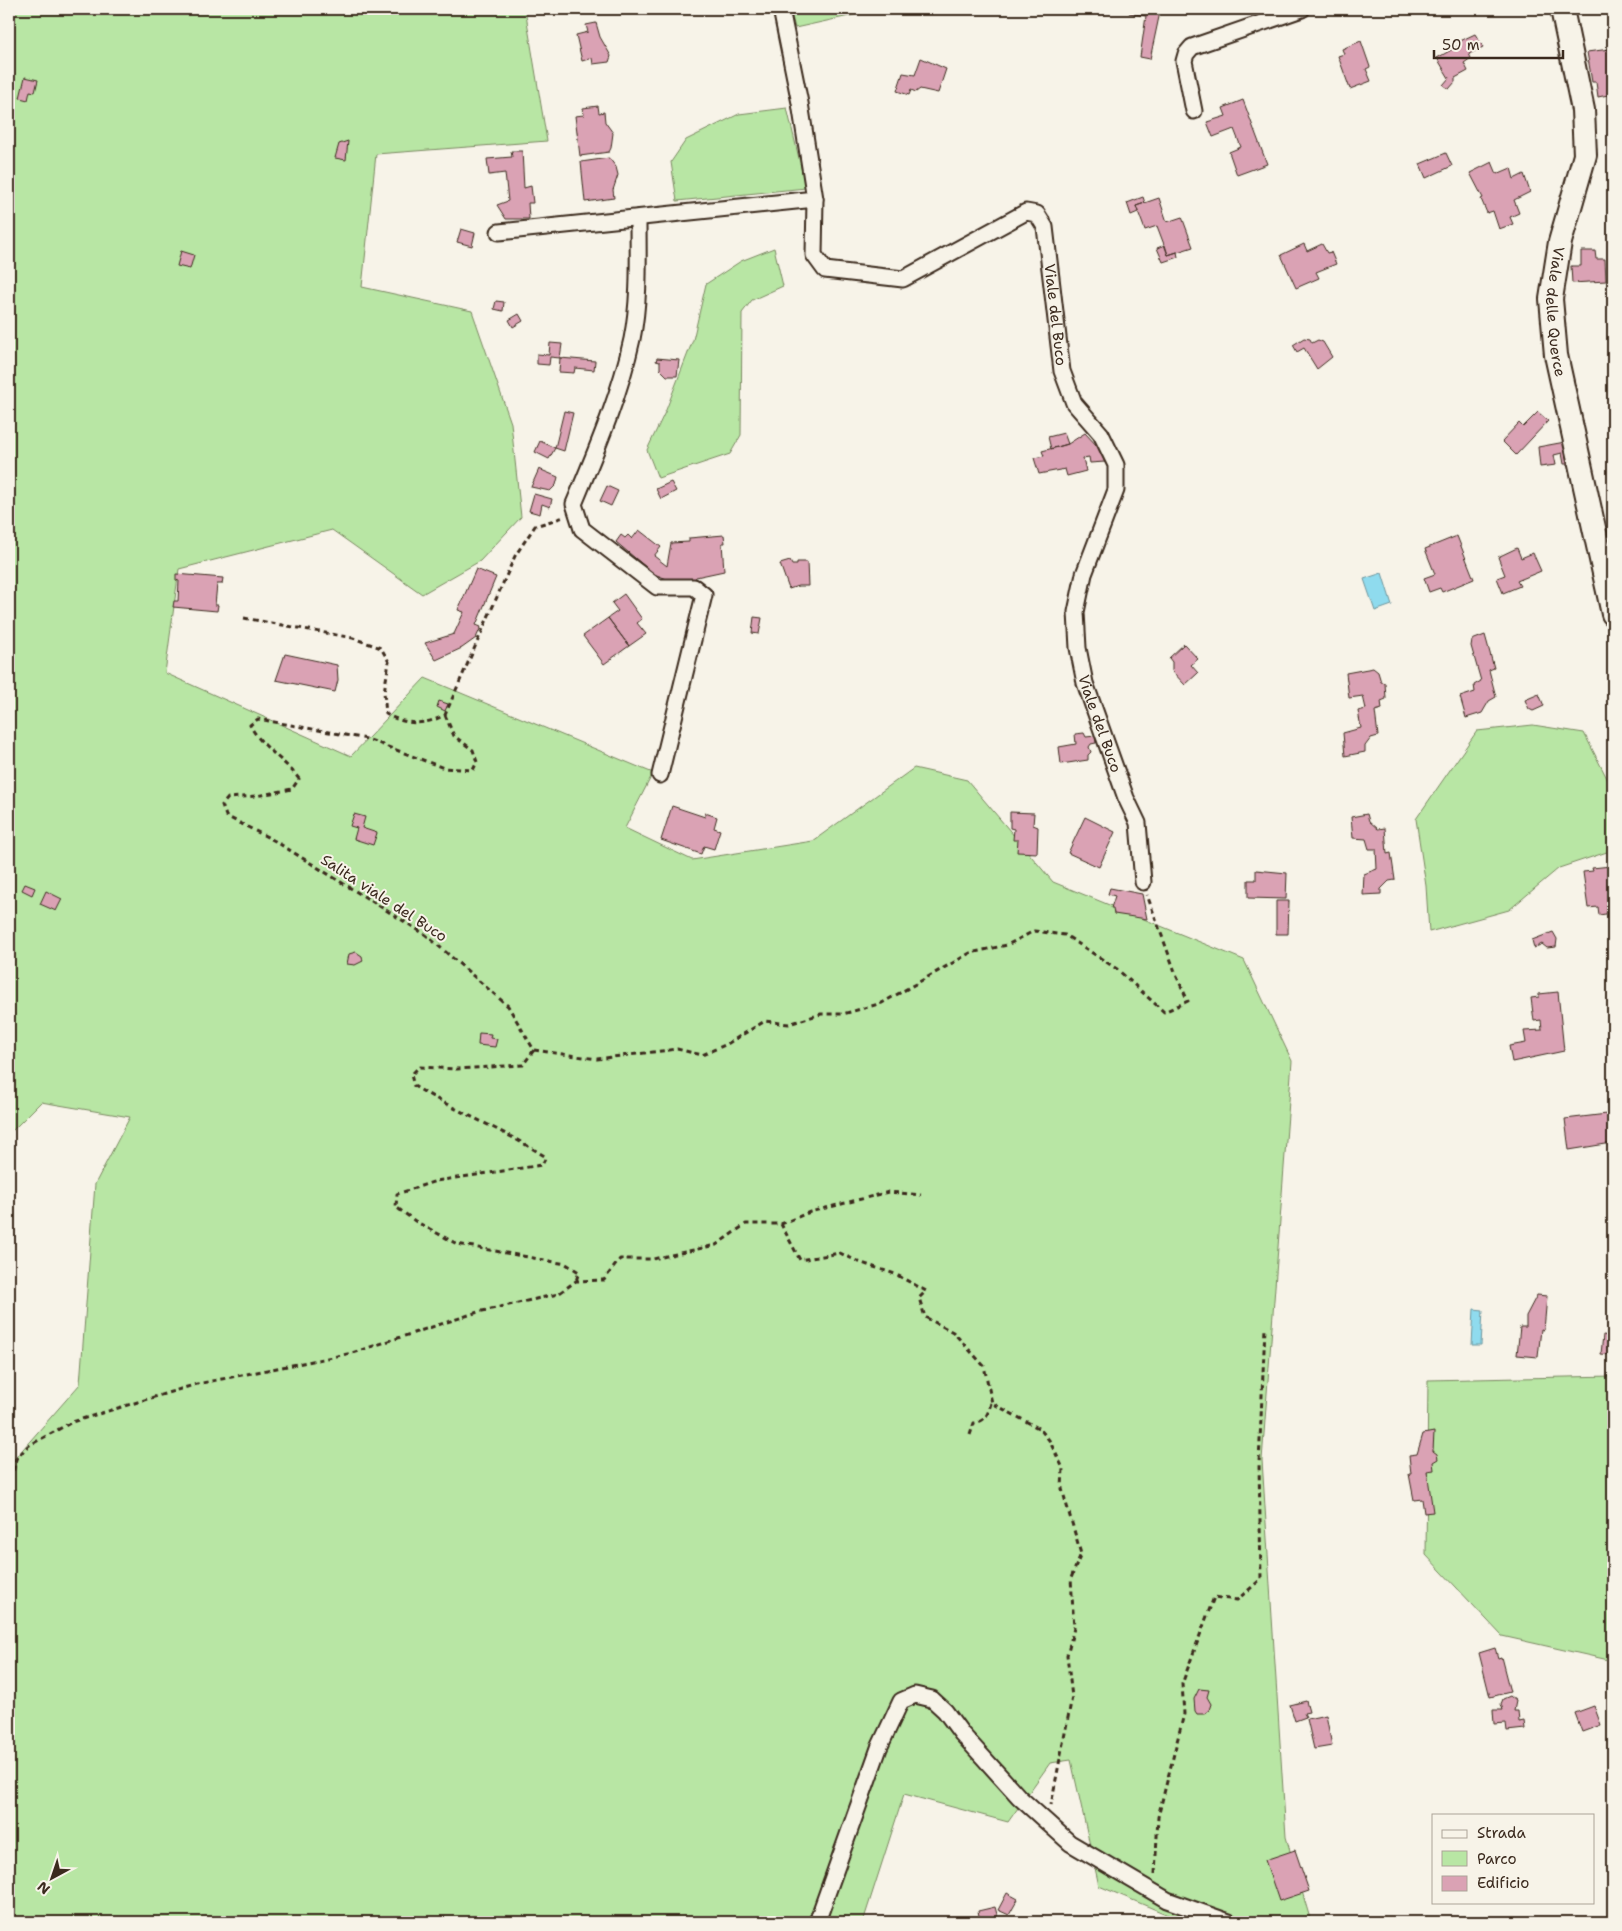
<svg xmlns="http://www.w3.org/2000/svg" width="1622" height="1931" font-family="'Shantell Sans',sans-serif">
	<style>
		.green { fill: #b8e6a4; stroke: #7a8861 }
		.water { fill: #8fdbee; stroke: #6d949b }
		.building { fill: #daa2b4; stroke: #3b2a1e }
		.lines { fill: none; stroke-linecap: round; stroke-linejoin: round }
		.street-casing { stroke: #3b2a1e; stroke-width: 19 }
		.secondary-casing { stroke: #3b2a1e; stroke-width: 26 }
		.path { stroke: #3b2a1e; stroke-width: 3; stroke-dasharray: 5 4; stroke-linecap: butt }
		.street { stroke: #f7f3e8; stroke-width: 15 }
		.secondary { stroke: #f7f3e8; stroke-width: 22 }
		.labels { text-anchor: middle; stroke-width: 4; stroke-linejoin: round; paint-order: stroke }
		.street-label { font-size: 15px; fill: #3b2a1e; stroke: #f7f3e8 }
	</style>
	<rect width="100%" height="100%" fill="#f7f3e8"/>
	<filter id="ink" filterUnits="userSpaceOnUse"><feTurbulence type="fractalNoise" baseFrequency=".02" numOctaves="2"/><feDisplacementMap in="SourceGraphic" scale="10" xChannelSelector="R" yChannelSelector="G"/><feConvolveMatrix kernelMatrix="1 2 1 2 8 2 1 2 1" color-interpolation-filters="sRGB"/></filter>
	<g filter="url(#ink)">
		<path class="green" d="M9 9H525L547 141 376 154 362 287 472 311 511 423 521 517 480 561 422 594 332 530 179 569 165 673 351 756 425 678 653 773 625 828 692 860 813 841 914 768 967 780 1053 882 1244 960 1292 1061 1262 1460 1286 1837 1311 1922H1185L1099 1886 1071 1760 1050 1763 1008 1822 904 1794 863 1922H9V1465L80 1384 95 1184 130 1117 41 1102 9 1134Z
			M790 9H881L795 28Z
			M787 108 806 188 677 201 671 162 686 140 739 114Z
			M774 248 783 286 752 300 742 313 741 435 730 454 658 478 647 450 666 410 693 340 706 284 741 261Z
			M1533 725 1584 733 1613 790V850L1559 868 1509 910 1429 932 1426 886 1416 819 1477 731Z
			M1613 1376V1661L1502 1636 1426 1555 1428 1380Z"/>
		<path class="water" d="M1382 573 1392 605 1375 611 1364 579Z
			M1474 1309 1483 1310 1481 1345H1472Z"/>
		<path class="building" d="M1129 9 1160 12 1150 59 1140 57 1146 16 1129 13Z
			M596 23 600 37 611 56 609 62 593 64 592 58 582 61 576 35 588 32 586 25Z
			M1475 34 1483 47 1469 54 1471 58 1464 63 1468 71 1455 78V82L1449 89 1443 85 1449 78 1437 58 1460 45 1458 42Z
			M1361 41 1370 67 1366 69 1371 81 1350 89 1338 56 1344 54 1342 49Z
			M1610 49 1613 66V94L1598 97 1596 82H1592L1587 52Z
			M921 58 946 69 938 93 920 89 916 92 911 90 909 95 897 91 903 73 915 75Z
			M25 77 38 80 35 92 30 91 28 100 20 98Z
			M1243 100 1267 164 1237 175 1229 152 1241 147 1234 129 1213 137 1207 122 1226 116 1223 108Z
			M598 106 599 113 604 112 605 122 613 133 611 148 609 152 580 156 575 116 584 115 583 108Z
			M348 141 346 160 335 158 339 144Z
			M511 151H522L524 188 531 186 533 203H528L529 219H506L497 205 508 201 505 173 489 175 487 159 512 157Z
			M1446 153 1452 166 1426 178 1420 164Z
			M609 158 616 167 618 175 613 190 614 198 585 202 581 162Z
			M1492 162 1497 174 1511 168 1514 179 1524 174 1530 192 1514 200 1519 213 1510 217 1513 224 1499 229 1493 211 1487 213 1481 199 1483 198 1470 173Z
			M1143 197 1145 203 1136 206 1138 212 1131 215 1127 203Z
			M1159 198 1167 222 1182 217 1193 247 1168 255 1157 226 1145 230 1136 206Z
			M461 229 475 233 472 246 457 242Z
			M1304 244 1307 251 1322 244 1327 253 1331 252 1336 264 1316 272 1319 278 1296 288 1281 255Z
			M1165 245 1168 255 1177 252 1178 257 1163 262 1157 248Z
			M1612 250H1613V299L1608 298Z
			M181 251 194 255 190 269 177 266Z
			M1581 251H1595L1596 259H1605L1606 281 1572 283 1571 266H1581Z
			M496 301 504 302 503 311 494 309Z
			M519 314 523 321 513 327 509 320Z
			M1304 338 1310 339 1312 343 1318 340 1323 342 1332 357 1317 369 1304 348 1297 352 1293 345Z
			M550 343 562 344 560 358 550 357 549 365 537 364V354L549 355Z
			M560 358 595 361 594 370 575 368 574 373 559 372Z
			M657 358 679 360 677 376H667L660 369V362L656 361Z
			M564 411 573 413 564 451 555 448Z
			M1538 412 1548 421 1516 455 1502 441 1519 423 1523 427Z
			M1064 433 1068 444 1051 449 1048 437Z
			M1085 433 1099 448 1105 462 1090 463 1089 457 1083 458 1086 471 1067 476 1065 469 1039 474 1034 458 1044 456 1042 451 1068 444Z
			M540 441 555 448 549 459 535 452Z
			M1565 442 1569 464H1564L1562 453 1554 455 1556 465 1540 467 1538 447Z
			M539 469 558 477 556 485 550 491 531 487Z
			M671 482 676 491 661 499 656 489Z
			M607 486 618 491 611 506 600 501Z
			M534 494 552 499 550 507 542 504 540 514 529 511Z
			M639 530 661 547 654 556 667 566 671 543 689 542V538L724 535 725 543H722L724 571 696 577 694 580 667 582V579L654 574 616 542 621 535 625 538 628 535 632 539Z
			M1457 536 1474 579 1442 592 1440 588 1429 592 1424 578 1435 574 1425 549Z
			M1517 548 1521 558 1533 553 1541 571 1517 581 1520 586 1503 593 1497 578 1505 575 1498 557Z
			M790 561 792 565H797V562H807L808 586H798L789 589 780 564Z
			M476 569 496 577 476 625 481 627 476 638 462 648 436 660 425 643 454 634 464 612 458 610Z
			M176 574 223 578 222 584H217L215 605H218L217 611 173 607 174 601H178L179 581 176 580Z
			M624 594 642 619 637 623 646 634 629 646 608 618 618 611 612 603Z
			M754 617 762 618 759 634 752 633Z
			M608 618 629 646 604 664 583 636Z
			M1485 635 1494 668 1489 670 1496 697 1489 701 1482 713 1466 718 1460 697 1475 692 1474 685 1481 681 1471 646 1472 640Z
			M1184 644 1198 659 1191 665 1198 673 1185 685 1172 671V662L1169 658Z
			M285 654 337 665 338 680 335 692 276 680Z
			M1373 668 1378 672 1381 682 1385 683 1386 699 1381 701 1382 709 1375 711 1378 736 1371 738 1365 746V752L1345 756 1343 733 1361 728 1358 711 1366 709 1363 696 1349 698 1346 673Z
			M1539 694 1544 706 1533 711 1529 709 1525 700Z
			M439 701 448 704 445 711 437 707Z
			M1084 733 1086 737 1095 736 1096 743 1091 744 1089 747 1091 752 1088 755V760L1061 764 1059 747 1076 744 1075 734Z
			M672 806 705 817V813L717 817 714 828 720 830 714 849 704 846 701 854 661 840Z
			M1010 812 1034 813 1033 825 1038 827 1037 853 1017 852 1018 840H1013L1014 829 1010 828Z
			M354 814 365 817 362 828 377 833 373 845 354 839 357 828 350 826Z
			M1367 814 1369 821 1378 829 1385 828 1387 854 1391 853 1395 880 1389 881 1381 889V894L1363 895 1364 874 1377 869 1376 849H1369L1366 839 1353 838 1351 817Z
			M1085 817 1115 832 1099 867 1068 853Z
			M1611 866 1612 913 1599 915 1598 907 1588 908 1583 872 1593 871 1592 868Z
			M1256 870 1287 873 1286 899 1248 898V880H1256Z
			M25 884 35 888 32 895 22 890Z
			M1110 888 1142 894 1147 919 1114 914 1113 908H1111L1115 896 1108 894Z
			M46 891 62 899 56 911 40 904Z
			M1276 901H1289L1288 934H1276Z
			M1553 932 1557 939 1556 947 1547 948 1542 944 1534 948 1532 940Z
			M356 952 362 956 363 961 355 965 347 964 349 954Z
			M1558 992 1564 1051 1512 1062 1509 1046 1526 1043 1524 1031 1542 1030 1541 1020 1534 1021 1531 998 1539 997V994Z
			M479 1033 491 1034 490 1038 497 1039 495 1047 478 1045Z
			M1607 1114 1612 1143 1569 1150 1565 1119Z
			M1537 1295 1547 1296 1544 1330 1541 1329 1538 1357 1517 1355 1520 1327H1526V1316Z
			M1610 1318H1613V1355L1601 1354 1603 1335 1609 1336Z
			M1434 1432 1433 1451 1437 1454 1438 1459 1433 1462 1434 1470 1427 1471 1433 1512 1424 1513 1422 1499 1414 1500 1409 1474H1411L1409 1455 1417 1454 1423 1434Z
			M1495 1648 1498 1658 1501 1657 1510 1692 1490 1697 1479 1653Z
			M1199 1689 1209 1690 1207 1697 1211 1704 1209 1710 1204 1714H1197L1195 1711 1194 1699Z
			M1510 1696 1516 1701 1514 1711H1518L1519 1722 1524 1721 1525 1729 1507 1731 1506 1723 1494 1724 1493 1710H1503L1501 1704 1503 1699Z
			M1306 1701 1309 1712 1304 1713 1306 1717 1295 1721 1290 1705Z
			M1594 1706 1601 1725 1582 1732 1575 1713Z
			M1326 1715 1332 1746 1314 1749 1307 1719Z
			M1295 1850 1309 1891 1279 1901 1265 1860Z
			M1007 1893 1018 1899 1009 1915 998 1910Z
			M995 1907 999 1922H978L980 1921 978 1911Z"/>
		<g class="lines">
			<g class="street-casing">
				<g id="street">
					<path id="s1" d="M781 9 800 103 815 199 814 255 825 270 903 279 1026 212 1037 214 1045 227 1062 371 1074 403 1101 434 1116 465V490L1084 574 1076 612 1078 648 1085 683 1126 798 1138 823 1143 882"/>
					<path d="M1194 111 1184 61 1186 54 1192 47 1302 9"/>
					<path d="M638 218C638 258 640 299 632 339 620 395 596 451 574 504L582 529 657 587H694L704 595 660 775"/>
					<path d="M499 232 815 199"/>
					<path d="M817 1922 879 1748 901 1701 915 1695 932 1699 945 1711 962 1734 1019 1797 1070 1843 1167 1900 1229 1922"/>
				</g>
			</g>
			<g class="secondary-casing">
				<g id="secondary">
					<path id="s2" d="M1562 9 1583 110 1585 155 1560 242 1551 299 1556 355 1613 614"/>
				</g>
			</g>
			<path class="path" d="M244 618 353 638 381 648 389 662 384 692 386 714C406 725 424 726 445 715L515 556 535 526 564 517
				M445 715 454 736 473 750 477 762 473 770 444 768 367 739 258 719 250 725C260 746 285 760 299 779L292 789 256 796 228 798 222 805 226 816 275 841 426 935 508 1006 534 1050 523 1065 457 1069 419 1067 411 1075 414 1086C457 1112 504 1130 546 1157L542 1165 436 1181 397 1194 396 1207 415 1221 457 1244 566 1264 579 1272 576 1281
				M534 1050 597 1059 677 1049 702 1055 727 1044 765 1021 789 1024 821 1014H843L882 1003 970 953 1007 945 1034 931 1065 935 1117 969 1164 1012 1188 1001 1177 977 1147 895
				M781 1224 810 1212 889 1192 921 1195
				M970 1435 974 1423C986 1421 988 1414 991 1403
				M9 1478 13 1473 16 1459 28 1446 72 1422 197 1384 352 1353 478 1312 558 1294 576 1281 604 1280 620 1259H653L716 1245 746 1224H781L800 1260 840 1253 859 1262 895 1274 926 1291 919 1298 925 1317 953 1332 984 1366 992 1403 1040 1429 1049 1440 1063 1468 1062 1489 1081 1554 1071 1578 1074 1628 1067 1655 1072 1697 1051 1805
				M1155 1874 1158 1817 1184 1714 1182 1684 1214 1597 1237 1600 1261 1579 1259 1463 1265 1328"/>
			<use href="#street" class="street"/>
			<use href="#secondary" class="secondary"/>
		</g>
	</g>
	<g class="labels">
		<g class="street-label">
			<text dy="5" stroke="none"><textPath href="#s2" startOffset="309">Viale delle Querce</textPath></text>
			<text dy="5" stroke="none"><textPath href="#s1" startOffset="601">Viale del Buco</textPath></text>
			<text dy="5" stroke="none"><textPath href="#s1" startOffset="1036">Viale del Buco</textPath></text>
			<text transform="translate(384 898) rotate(33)" y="5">Salita viale del Buco</text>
		</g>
	</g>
	<rect width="1622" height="1931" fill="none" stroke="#f7f3e8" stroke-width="30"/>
	<rect x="15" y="15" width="1592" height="1901" fill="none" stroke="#3b2a1e" stroke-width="2" filter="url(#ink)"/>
	<rect x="1432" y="1814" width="162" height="90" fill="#f7f3e8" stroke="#aca397"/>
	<rect x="1442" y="1830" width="25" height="8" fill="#f7f3e8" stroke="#aca397"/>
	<text x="1477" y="1838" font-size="15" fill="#3b2a1e">Strada</text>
	<rect x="1442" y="1851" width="25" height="15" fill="#b8e6a4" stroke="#aca397"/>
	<text x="1477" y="1864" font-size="15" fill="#3b2a1e">Parco</text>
	<rect x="1442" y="1876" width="25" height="15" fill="#daa2b4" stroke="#aca397"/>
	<text x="1477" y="1888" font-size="15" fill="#3b2a1e">Edificio</text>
	<g transform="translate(52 1878) rotate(220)" stroke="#f7f3e8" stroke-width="4" paint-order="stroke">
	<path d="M0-4L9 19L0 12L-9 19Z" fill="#3b2a1e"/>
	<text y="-8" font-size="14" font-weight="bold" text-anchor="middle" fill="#3b2a1e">N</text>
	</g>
	<path d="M1434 50v8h129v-8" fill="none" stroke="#3b2a1e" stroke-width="2.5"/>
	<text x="1442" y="50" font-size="15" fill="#3b2a1e" stroke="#f7f3e8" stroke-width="4" paint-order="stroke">50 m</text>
</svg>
